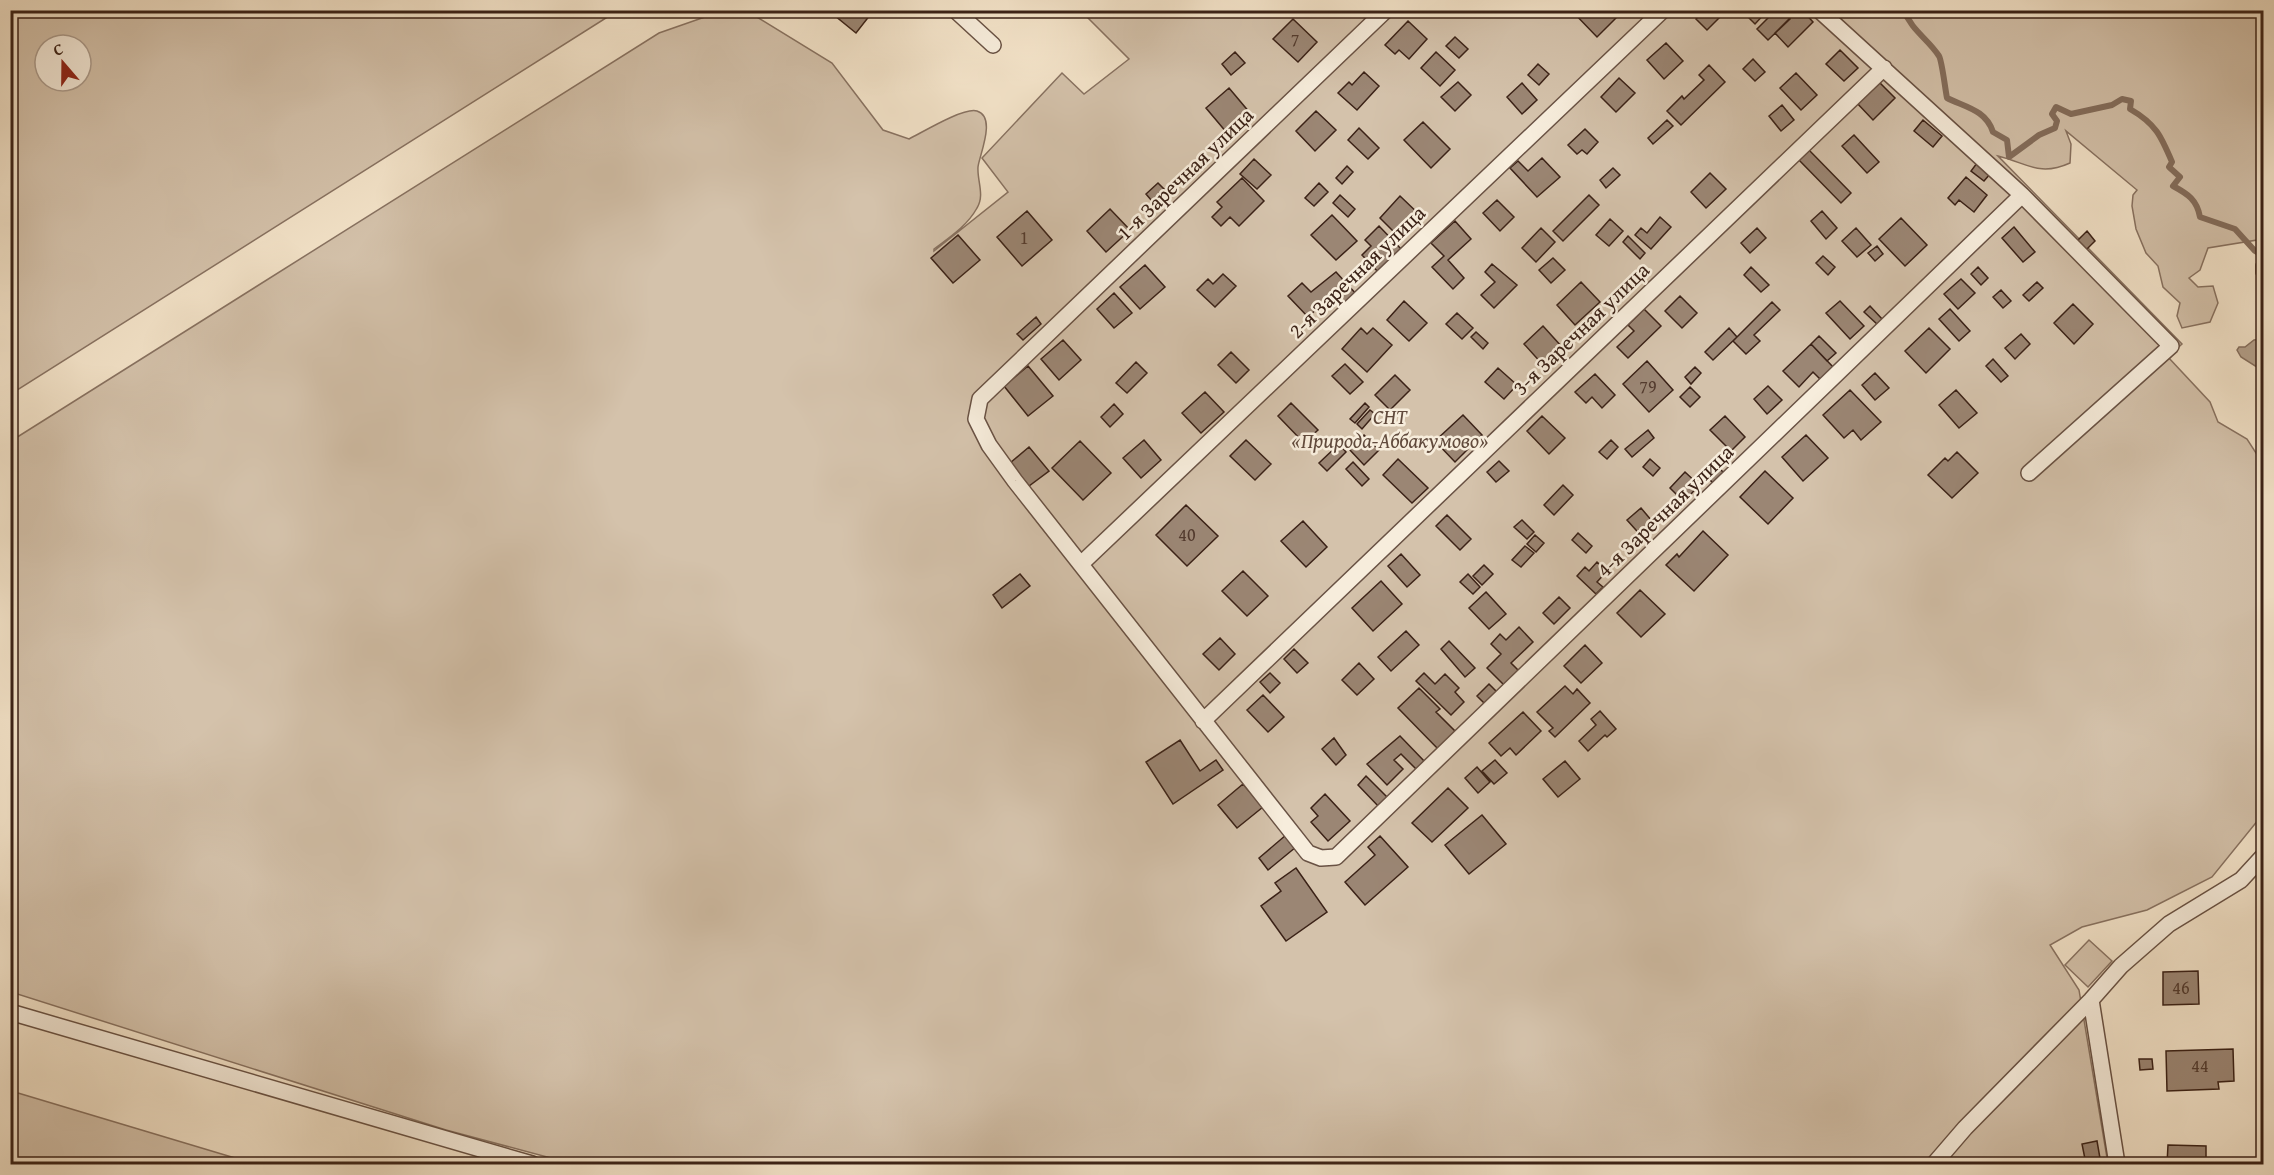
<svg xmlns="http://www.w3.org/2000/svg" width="2274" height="1175" font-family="'Gentium Book Plus',serif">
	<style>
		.green { fill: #d4c2ab; stroke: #887261; stroke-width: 1.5; fill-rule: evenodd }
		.water { fill: #b4a18c; stroke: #846e5d; stroke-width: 1.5 }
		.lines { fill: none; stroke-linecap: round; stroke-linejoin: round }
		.stream { stroke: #846e5d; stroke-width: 6 }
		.building { fill: #9b8674; stroke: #3b2217; stroke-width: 1.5 }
		.minor-casing { stroke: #695244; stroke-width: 18 }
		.minor { stroke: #f7eddc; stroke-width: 15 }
		.labels { text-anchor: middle; stroke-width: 5; stroke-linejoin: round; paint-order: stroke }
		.number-label { font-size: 18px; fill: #533b2e }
		.street-label { font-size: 21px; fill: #3b2217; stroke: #f7eddc }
		.park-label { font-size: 21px; font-style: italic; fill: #614a3c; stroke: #f7eddc }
	</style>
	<rect width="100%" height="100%" fill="#f3e3c9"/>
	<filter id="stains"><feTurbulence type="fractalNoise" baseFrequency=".00333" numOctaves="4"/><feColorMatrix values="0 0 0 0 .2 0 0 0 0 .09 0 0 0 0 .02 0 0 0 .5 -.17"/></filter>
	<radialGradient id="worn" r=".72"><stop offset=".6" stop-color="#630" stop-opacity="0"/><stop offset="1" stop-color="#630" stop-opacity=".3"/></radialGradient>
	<path class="green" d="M11 10H617V11L11 394ZM45 45H81V81H45Z
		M722 11H747L832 63 883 130 909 139C923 132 964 107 977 111 997 117 979 156 978 167 977 181 985 195 977 208 967 226 950 237 934 249V251L1008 192 982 158 1062 73 1084 94 1129 59 1081 11H2263V239L2208 248 2200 270 2189 278 2198 287 2213 286 2218 303 2210 322 2182 328 2177 316 2180 303 2163 287 2158 266 2146 253 2136 229 2132 206 2133 195 2137 190 2066 131 2071 144 2070 163C2039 177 2027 163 1998 156L2182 344 2168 357 2210 402 2218 422 2247 439 2258 456 2263 472V814L2212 877 2147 910 2082 927 2050 945 2079 990 2108 1164H573L446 1130 11 992V441L659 33Z
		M2089 940 2112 961 2088 987 2065 965Z
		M11 1090 18 1093 255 1164H11Z"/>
	<path class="water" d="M2263 339H2264L2263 371 2241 357 2237 350 2239 347H2245L2254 340Z"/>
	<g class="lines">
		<path class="stream" d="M1904 10C1911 30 1928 39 1939 56 1942 61 1945 88 1947 98 1965 107 1986 110 1993 132L2007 140 2009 157 2039 135 2055 128 2057 121 2052 114 2056 107 2071 114 2112 105 2122 99 2131 101 2130 109C2156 124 2161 136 2172 162L2169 167 2180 177 2173 186C2188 194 2197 200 2200 217L2235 229 2255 251 2264 256
			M2264 261 2258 265V273L2264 280"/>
	</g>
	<path class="building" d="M837 10H874L856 33 834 15Z
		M1571 10H1624L1597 37Z
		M1705 10H1719L1723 14 1707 30 1696 19Z
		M1741 10H1768L1755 24Z
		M1776 10H1781L1790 19 1768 40 1757 29Z
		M1798 10H1802L1813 22 1788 47 1775 33Z
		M1293 19 1317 42 1298 62 1273 39Z
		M1408 21 1427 39 1409 59 1399 50 1395 54 1385 45Z
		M1455 37 1468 49 1459 58 1446 46Z
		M1666 43 1683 61 1664 79 1647 60Z
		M1840 50 1858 68 1844 81 1826 64Z
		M1235 52 1245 63 1231 75 1222 64Z
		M1436 52 1455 70 1440 86 1421 68Z
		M1753 59 1765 72 1755 81 1743 69Z
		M1538 64 1549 74 1539 85 1528 75Z
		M1709 65 1725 82 1681 125 1667 111 1682 96 1684 99 1704 80 1699 75Z
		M1364 72 1379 86 1357 110 1338 93 1349 82 1352 85Z
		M1796 73 1817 95 1801 110 1780 88Z
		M1619 78 1635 93 1616 112 1601 97Z
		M1878 81 1895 98 1873 120 1856 102Z
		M1458 82 1471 95 1455 111 1441 97Z
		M1522 83 1537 100 1522 114 1507 97Z
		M1229 88 1250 113 1227 133 1206 108Z
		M1782 105 1794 120 1781 131 1769 116Z
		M1316 111 1336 130 1315 151 1296 131Z
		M1667 120 1673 126 1653 144 1648 138Z
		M1923 120 1942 136 1933 147 1914 131Z
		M1423 122 1450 149 1431 168 1404 140Z
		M1359 128 1379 148 1368 159 1348 140Z
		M1585 129 1598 142 1587 154 1582 150 1577 154 1568 145Z
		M1854 135 1879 162 1867 173 1842 146Z
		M1808 149 1851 193 1841 203 1798 159Z
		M1542 158 1560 177 1537 197 1510 168 1518 161 1528 171Z
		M1254 159 1271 175 1257 189 1240 174Z
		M1977 163 1990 174 1984 181 1971 171Z
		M1347 166 1353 172 1342 184 1336 178Z
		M1613 168 1620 175 1606 188 1600 180Z
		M1710 173 1726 189 1706 208 1691 192Z
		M1966 177 1987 195 1974 212 1959 200 1955 205 1948 198Z
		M1242 178 1264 201 1239 226 1230 217 1221 226 1212 217 1222 207 1217 202Z
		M1158 183 1170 195 1157 207 1146 194Z
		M1319 183 1328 192 1314 206 1305 198Z
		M1340 195 1355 209 1348 217 1333 203Z
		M1589 195 1599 205 1563 241 1553 231Z
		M1400 196 1423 218 1402 240 1380 218Z
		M1497 200 1514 217 1500 231 1483 213Z
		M1110 209 1130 230 1106 252 1087 231Z
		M1027 211 1052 240 1022 266 997 237Z
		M1822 211 1837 228 1826 239 1811 221Z
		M1332 215 1357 241 1336 260 1311 235Z
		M1660 217 1671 227 1651 249 1635 235 1641 228 1647 233Z
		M1901 218 1927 245 1905 266 1879 239Z
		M1610 219 1623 231 1609 246 1596 235Z
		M1455 221 1471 239 1448 260 1464 278 1453 289 1432 267 1444 256 1431 243Z
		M1379 226 1402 250 1379 273 1362 255 1371 246 1365 240Z
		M2014 227 2035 252 2023 262 2002 238Z
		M1541 228 1555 242 1536 262 1522 248Z
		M1757 228 1766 238 1750 253 1741 243Z
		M1856 228 1871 245 1857 257 1842 241Z
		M2087 231 2095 241 2085 251 2076 242Z
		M958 235 980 260 953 283 931 258Z
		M1628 236 1645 253 1640 259 1623 242Z
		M1877 246 1883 254 1875 261 1868 253Z
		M1823 256 1835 267 1828 275 1816 263Z
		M1553 258 1565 270 1551 283 1539 270Z
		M1492 264 1517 285 1494 308 1481 295 1495 282 1485 272Z
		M1145 265 1165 287 1140 309 1120 287Z
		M1751 267 1769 285 1761 292 1744 275Z
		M1978 267 1988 278 1981 285 1971 274Z
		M1336 272 1357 295 1343 307 1332 295 1308 317 1288 296 1302 283 1311 292Z
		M1223 274 1236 286 1215 307 1197 290 1208 279 1213 284Z
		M1961 279 1975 293 1958 309 1944 294Z
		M1581 282 1600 302 1575 325 1557 305Z
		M2037 282 2043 288 2029 301 2023 295Z
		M2001 290 2011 301 2003 308 1993 297Z
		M1114 293 1132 313 1114 328 1097 309Z
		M1680 296 1697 313 1682 328 1665 311Z
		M1404 301 1427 323 1409 341 1387 320Z
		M1840 301 1864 326 1850 339 1826 313Z
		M1772 302 1780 310 1754 335 1760 341 1746 354 1733 341Z
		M2073 304 2093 324 2074 344 2054 323Z
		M1870 306 1883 320 1878 325 1864 312Z
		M1644 309 1661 326 1628 358 1617 347 1634 331 1628 325Z
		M1950 309 1970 331 1959 341 1939 319Z
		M1457 313 1473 328 1462 339 1446 324Z
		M1036 317 1041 324 1023 340 1017 334Z
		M1543 326 1562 347 1543 365 1524 344Z
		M1361 328 1367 334 1373 328 1392 345 1367 372 1342 349Z
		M1729 328 1737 337 1713 360 1705 352Z
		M1929 328 1950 349 1926 373 1905 351Z
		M1476 332 1488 343 1483 349 1471 337Z
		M2021 334 2030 344 2015 359 2005 348Z
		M1819 336 1836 353 1827 361 1811 344Z
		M1063 340 1081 360 1059 380 1041 359Z
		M1811 344 1834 368 1821 380 1813 372 1799 387 1783 371Z
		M1231 352 1249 370 1236 383 1218 365Z
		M1993 359 2008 376 2001 382 1986 366Z
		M1647 361 1673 390 1649 412 1623 384Z
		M1136 362 1147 373 1127 393 1116 383Z
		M1345 364 1363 382 1350 394 1332 376Z
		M1028 366 1053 396 1028 416 1004 386Z
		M1695 367 1701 373 1691 384 1685 377Z
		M1498 368 1517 385 1504 399 1485 382Z
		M1875 373 1889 388 1875 400 1862 385Z
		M1595 374 1615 395 1602 408 1592 397 1586 403 1575 392Z
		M1395 375 1410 390 1390 410 1375 395Z
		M1768 386 1782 400 1767 414 1754 399Z
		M1690 387 1700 397 1690 407 1680 397Z
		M1850 390 1881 422 1861 440 1853 430 1844 438 1823 415Z
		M1956 390 1977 413 1959 428 1939 405Z
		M1205 392 1224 412 1201 433 1182 413Z
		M1291 403 1318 430 1304 443 1278 416Z
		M1365 403 1369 407 1355 423 1350 419Z
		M1114 404 1123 414 1110 427 1101 417Z
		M1370 410 1375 414 1362 429 1357 424Z
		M1463 415 1482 435 1455 462 1435 441Z
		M1542 416 1565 438 1549 454 1527 431Z
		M1725 416 1745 437 1731 451 1710 430Z
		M1648 430 1654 438 1632 457 1625 449Z
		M1364 435 1379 450 1364 465 1349 449Z
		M1806 435 1828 458 1803 481 1782 457Z
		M1144 440 1161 460 1141 478 1123 458Z
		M1246 440 1271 464 1255 480 1230 456Z
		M1611 440 1618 447 1607 459 1599 452Z
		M1080 441 1111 473 1083 500 1052 468Z
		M1339 444 1346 452 1327 471 1319 463Z
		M1029 447 1049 471 1029 486 1010 463Z
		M1957 452 1978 473 1952 498 1928 475 1945 458 1948 461Z
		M1398 459 1428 488 1412 503 1383 475Z
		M1650 459 1660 468 1653 476 1643 467Z
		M1499 461 1509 471 1496 482 1487 472Z
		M1712 461 1725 474 1714 484 1701 471Z
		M1353 462 1369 479 1362 486 1346 469Z
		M1765 471 1793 498 1768 524 1740 497Z
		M1685 472 1699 485 1684 502 1670 488Z
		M1563 485 1573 495 1554 515 1544 505Z
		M1186 505 1218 536 1187 566 1156 535Z
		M1641 508 1657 527 1644 539 1627 520Z
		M1447 515 1471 539 1460 550 1436 526Z
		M1522 520 1534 532 1527 539 1514 527Z
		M1303 521 1327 547 1306 567 1281 541Z
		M1703 531 1728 555 1694 591 1666 565 1677 554 1679 557Z
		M1578 533 1592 546 1586 553 1572 540Z
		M1535 535 1544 543 1536 552 1527 544Z
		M1525 546 1534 553 1521 567 1512 560Z
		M1401 554 1420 575 1407 587 1388 566Z
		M1597 562 1607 571 1597 582 1603 587 1596 594 1577 576 1585 567 1589 571Z
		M1484 565 1493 574 1482 585 1473 576Z
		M1243 571 1268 596 1247 616 1222 591Z
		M1020 574 1030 586 1002 608 993 595Z
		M1468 574 1480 587 1473 594 1460 582Z
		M1381 581 1402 604 1373 631 1352 608Z
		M1640 590 1665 614 1641 637 1617 613Z
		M1486 592 1506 614 1489 629 1469 608Z
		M1559 597 1570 608 1554 624 1543 613Z
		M1519 627 1533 642 1511 663 1520 672 1505 686 1487 668 1501 654 1491 644 1500 634 1506 640Z
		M1406 631 1419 645 1391 671 1378 657Z
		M1220 638 1235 654 1219 670 1203 654Z
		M1449 641 1475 668 1465 677 1441 649Z
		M1585 645 1602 663 1581 683 1564 666Z
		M1294 649 1308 663 1297 673 1284 659Z
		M1359 663 1374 679 1357 695 1342 680Z
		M1270 673 1280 683 1270 693 1260 682Z
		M1424 673 1435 684 1445 674 1459 688 1455 692 1464 702 1451 715 1416 681Z
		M1489 684 1498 693 1486 705 1477 696Z
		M1565 686 1573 694 1577 689 1590 703 1555 737 1549 731 1553 728 1537 712Z
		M1419 688 1440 709 1436 712 1457 733 1439 750 1398 708Z
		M1263 695 1284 717 1268 732 1247 710Z
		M1600 711 1616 729 1607 737 1605 735 1588 751 1579 741 1596 725 1591 719Z
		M1523 712 1541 731 1516 755 1510 748 1501 756 1489 743Z
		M1400 736 1426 763 1418 771 1401 754 1394 760 1403 769 1387 785 1367 764Z
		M1334 738 1346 755 1336 765 1322 749Z
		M1180 740 1200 771 1216 760 1223 770 1173 804 1146 762Z
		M1495 760 1507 773 1494 784 1482 771Z
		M1565 761 1580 779 1558 797 1543 779Z
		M1477 767 1490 782 1478 793 1465 778Z
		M1366 776 1389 799 1380 808 1358 785Z
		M1243 784 1263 807 1237 828 1218 805Z
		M1448 788 1468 808 1432 842 1412 823Z
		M1325 794 1350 821 1328 841 1311 822 1318 816 1311 808Z
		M1482 815 1506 844 1469 874 1445 845Z
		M1286 835 1296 847 1268 870 1259 858Z
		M1380 836 1408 867 1365 905 1345 882 1375 855 1368 847Z
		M1296 868 1327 912 1286 941 1261 906 1281 891 1275 883Z
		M2198 971 2199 1004 2163 1005V972Z
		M2233 1049 2234 1081 2218 1082 2219 1089 2167 1091 2166 1051Z
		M2139 1059H2152L2153 1069 2140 1070Z
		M2097 1141 2101 1164H2086L2082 1144Z
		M2168 1145 2206 1146V1164H2167Z"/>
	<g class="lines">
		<g class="minor-casing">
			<path id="minor" d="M955 10 993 45
				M1386 10 980 399 976 419 989 445 1015 481 1308 853 1321 858 1336 857 2022 195
				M1819 10 2022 195 2171 346 2029 473
				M1081 564 1663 10
				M1203 721 1884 68
				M2091 1000 2117 1164
				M10 1012 532 1164
				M1934 1164 1965 1128 2091 1000 2121 966 2169 924 2241 880 2264 855"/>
		</g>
		<use href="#minor" class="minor"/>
	</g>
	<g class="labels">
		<g class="number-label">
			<text x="1295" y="46">7</text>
			<text x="1024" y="244">1</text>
			<text x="1648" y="393">79</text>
			<text x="1187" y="541">40</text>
			<text x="2181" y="994">46</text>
			<text x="2200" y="1072">44</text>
		</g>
		<g class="street-label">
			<text transform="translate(1185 174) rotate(-44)" y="7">1-я Заречная улица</text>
			<text transform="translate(1357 272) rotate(-44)" y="7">2-я Заречная улица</text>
			<text transform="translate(1581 329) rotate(-44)" y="7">3-я Заречная улица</text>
			<text transform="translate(1665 511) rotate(-44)" y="7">4-я Заречная улица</text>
		</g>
		<g class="park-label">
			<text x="1390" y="424">СНТ<tspan x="1390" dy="24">«Природа-Аббакумово»</tspan></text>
		</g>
	</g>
	<rect width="2274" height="1175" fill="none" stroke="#f3e3c9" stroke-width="36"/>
	<rect x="12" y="12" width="2250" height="1151" fill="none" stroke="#3b2217" stroke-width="3"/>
	<rect x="18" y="18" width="2238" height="1139" fill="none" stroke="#3b2217" stroke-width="1.5"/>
	<g transform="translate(63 63) rotate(340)"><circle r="28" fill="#f7eddc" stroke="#ac9c8d" stroke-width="1.5"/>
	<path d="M0-4.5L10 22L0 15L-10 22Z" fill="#8f2418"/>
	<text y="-9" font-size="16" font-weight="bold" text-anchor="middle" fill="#3b2217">С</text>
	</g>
	<rect width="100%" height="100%" filter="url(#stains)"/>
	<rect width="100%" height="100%" fill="url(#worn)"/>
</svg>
